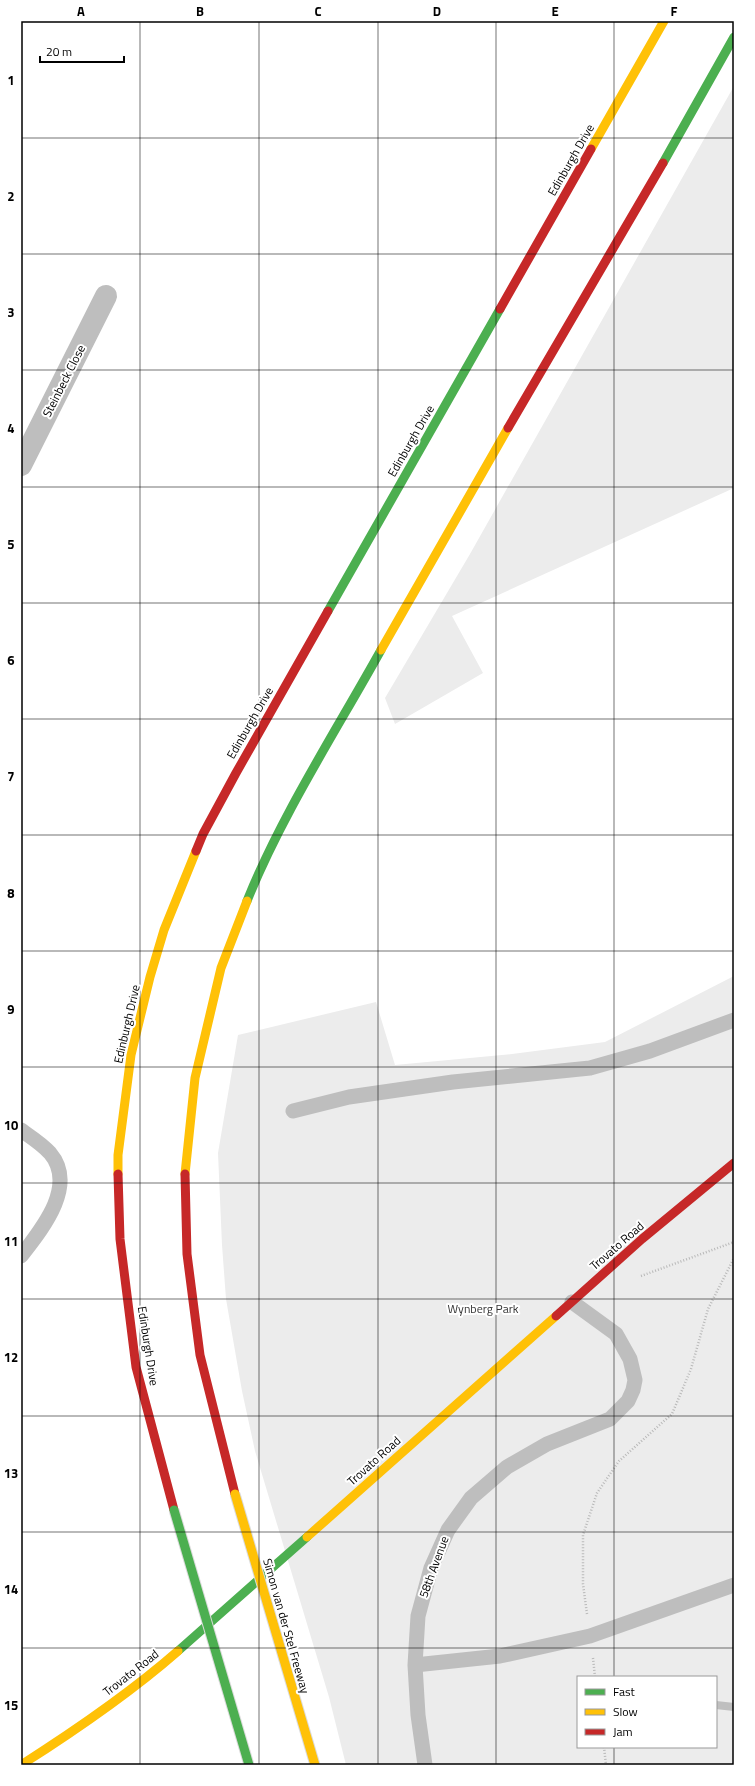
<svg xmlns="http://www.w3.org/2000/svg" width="755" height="1786" font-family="'Titillium Web',sans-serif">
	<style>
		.green { fill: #ececec; fill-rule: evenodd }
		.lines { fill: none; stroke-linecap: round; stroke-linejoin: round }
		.stream { stroke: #bfbfbf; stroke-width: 8 }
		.path { stroke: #b9b9b9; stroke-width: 2.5; stroke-dasharray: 1 2; stroke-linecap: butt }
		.lane { stroke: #bebebe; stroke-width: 15 }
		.street { stroke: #bebebe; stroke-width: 22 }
		.fast { stroke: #4caf50; stroke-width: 9 }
		.slow { stroke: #ffc107; stroke-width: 9 }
		.jam { stroke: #c62828; stroke-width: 9 }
		.fast-bridge-casing { stroke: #dbdbdb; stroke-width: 11; stroke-linecap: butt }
		.slow-bridge-casing { stroke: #dbdbdb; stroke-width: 11; stroke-linecap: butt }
		.fast-bridge { stroke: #4caf50; stroke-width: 9 }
		.slow-bridge { stroke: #ffc107; stroke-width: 9 }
		.grid { fill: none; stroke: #000; stroke-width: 1; stroke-opacity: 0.55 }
		.labels { text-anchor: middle; stroke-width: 4; stroke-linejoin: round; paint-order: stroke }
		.street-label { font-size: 12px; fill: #000; stroke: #fff }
		.park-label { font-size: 12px; fill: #333; stroke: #fff }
		.neatline { fill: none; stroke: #000; stroke-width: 1.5 }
		.grid-label { font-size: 13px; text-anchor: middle; font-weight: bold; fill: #000 }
	</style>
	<rect width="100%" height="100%" fill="#fff"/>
	<path class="green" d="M734 86V488L452 616 483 673 395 724 385 698 470 554Z
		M734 976V1765H346L329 1697 255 1451 242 1391 226 1299 222 1245 218 1153 238 1035 376 1002 395 1065 512 1054 605 1042ZM578 1677H716V1747H578Z"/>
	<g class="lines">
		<path class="stream" d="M716 1705 734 1707"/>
		<path class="path" d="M641 1276 734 1242
			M587 1614 583 1584V1535L597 1493 619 1461 672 1414 691 1369 708 1309 734 1258
			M593 1658 595 1677
			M604 1747 606 1765"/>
		<path class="lane" d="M293 1111 349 1097 453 1082 590 1068 650 1051 734 1020
			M21 1130C31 1137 42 1144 50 1153 78 1186 41 1230 21 1256
			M415 1665 500 1656 590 1636 734 1585
			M425 1765 418 1715 415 1665 418 1616 431 1568 448 1530 471 1498 507 1467 547 1444 610 1419 628 1401 633 1390 635 1380 630 1359 616 1334 572 1302"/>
		<path class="street" d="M21 465 106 296"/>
		<path class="fast" d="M663 163 734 37
			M328 611 500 309
			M247 901C281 816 336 731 381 650
			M178 1651 307 1537"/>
		<path class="slow" d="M591 149 664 21
			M381 650 508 428
			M118 1174V1155L131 1055 150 977 164 930 196 851
			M185 1174 195 1078 221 968 247 901
			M307 1537 556 1316
			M21 1765C76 1730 129 1694 178 1651"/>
		<path class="jam" d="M500 309 591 149
			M508 428 663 163
			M196 851 203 834 236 773 328 611
			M118 1174 120 1239 136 1367 174 1510
			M185 1174 187 1254 200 1355 235 1494
			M556 1316 642 1239 734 1163"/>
		<g class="fast-bridge-casing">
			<path id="fast-bridge" d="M174 1510 249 1765"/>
		</g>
		<g class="slow-bridge-casing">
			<path id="slow-bridge" d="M235 1494 315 1765"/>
		</g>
		<use href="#fast-bridge" class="fast-bridge"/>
		<use href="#slow-bridge" class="slow-bridge"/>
	</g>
	<path class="grid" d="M140 21V1765M259 21V1765M378 21V1765M496 21V1765M614 21V1677M21 138H734M21 254H734M21 370H734M21 487H734M21 603H734M21 719H734M21 835H734M21 951H734M21 1067H734M21 1183H734M21 1299H734M21 1416H734M21 1532H734M21 1648H734M614 1747V1765"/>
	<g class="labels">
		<g class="street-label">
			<text transform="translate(571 160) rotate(-60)" y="4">Edinburgh Drive</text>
			<text transform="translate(64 381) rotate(-63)" y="4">Steinbeck Close</text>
			<text transform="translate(411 441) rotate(-60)" y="4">Edinburgh Drive</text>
			<text transform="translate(250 723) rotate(-60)" y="4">Edinburgh Drive</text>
			<text transform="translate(127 1024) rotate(-77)" y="4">Edinburgh Drive</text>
			<text transform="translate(617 1246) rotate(-41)" y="4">Trovato Road</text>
			<text transform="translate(148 1346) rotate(81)" y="4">Edinburgh Drive</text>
			<text transform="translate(374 1461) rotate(-42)" y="4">Trovato Road</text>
			<text transform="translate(434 1567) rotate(-70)" y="4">58th Avenue</text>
			<text transform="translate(286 1626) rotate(74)" y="4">Simon van der Stel Freeway</text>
			<text transform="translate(131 1673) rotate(-38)" y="4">Trovato Road</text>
		</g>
		<g class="park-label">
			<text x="483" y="1313">Wynberg Park</text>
		</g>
	</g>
	<rect width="755" height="1786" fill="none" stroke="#ffffff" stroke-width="44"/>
	<rect x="577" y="1676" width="140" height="72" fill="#ffffff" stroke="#999999"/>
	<rect x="585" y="1689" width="20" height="6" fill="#4caf50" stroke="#999999"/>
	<text x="613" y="1696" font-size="12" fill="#000000">Fast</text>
	<rect x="585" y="1709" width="20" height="6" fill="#ffc107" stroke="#999999"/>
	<text x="613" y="1716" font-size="12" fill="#000000">Slow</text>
	<rect x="585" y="1729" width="20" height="6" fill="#c62828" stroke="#999999"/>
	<text x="613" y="1736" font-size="12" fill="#000000">Jam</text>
	<path d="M40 56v6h84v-6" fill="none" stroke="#000000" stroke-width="2"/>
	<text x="46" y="56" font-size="12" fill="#000000" stroke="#ffffff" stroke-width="3" paint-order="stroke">20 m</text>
	<rect x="22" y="22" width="711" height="1742" class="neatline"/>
	<g class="grid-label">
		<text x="81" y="16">A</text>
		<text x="200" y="16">B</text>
		<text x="318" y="16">C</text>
		<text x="437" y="16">D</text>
		<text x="555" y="16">E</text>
		<text x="674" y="16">F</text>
		<text x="11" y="85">1</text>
		<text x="11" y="201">2</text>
		<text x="11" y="317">3</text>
		<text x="11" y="433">4</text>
		<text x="11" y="549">5</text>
		<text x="11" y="665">6</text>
		<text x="11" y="781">7</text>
		<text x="11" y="898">8</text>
		<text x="11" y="1014">9</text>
		<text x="11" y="1130">10</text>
		<text x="11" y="1246">11</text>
		<text x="11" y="1362">12</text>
		<text x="11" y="1478">13</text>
		<text x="11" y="1594">14</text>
		<text x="11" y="1710">15</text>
	</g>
</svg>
